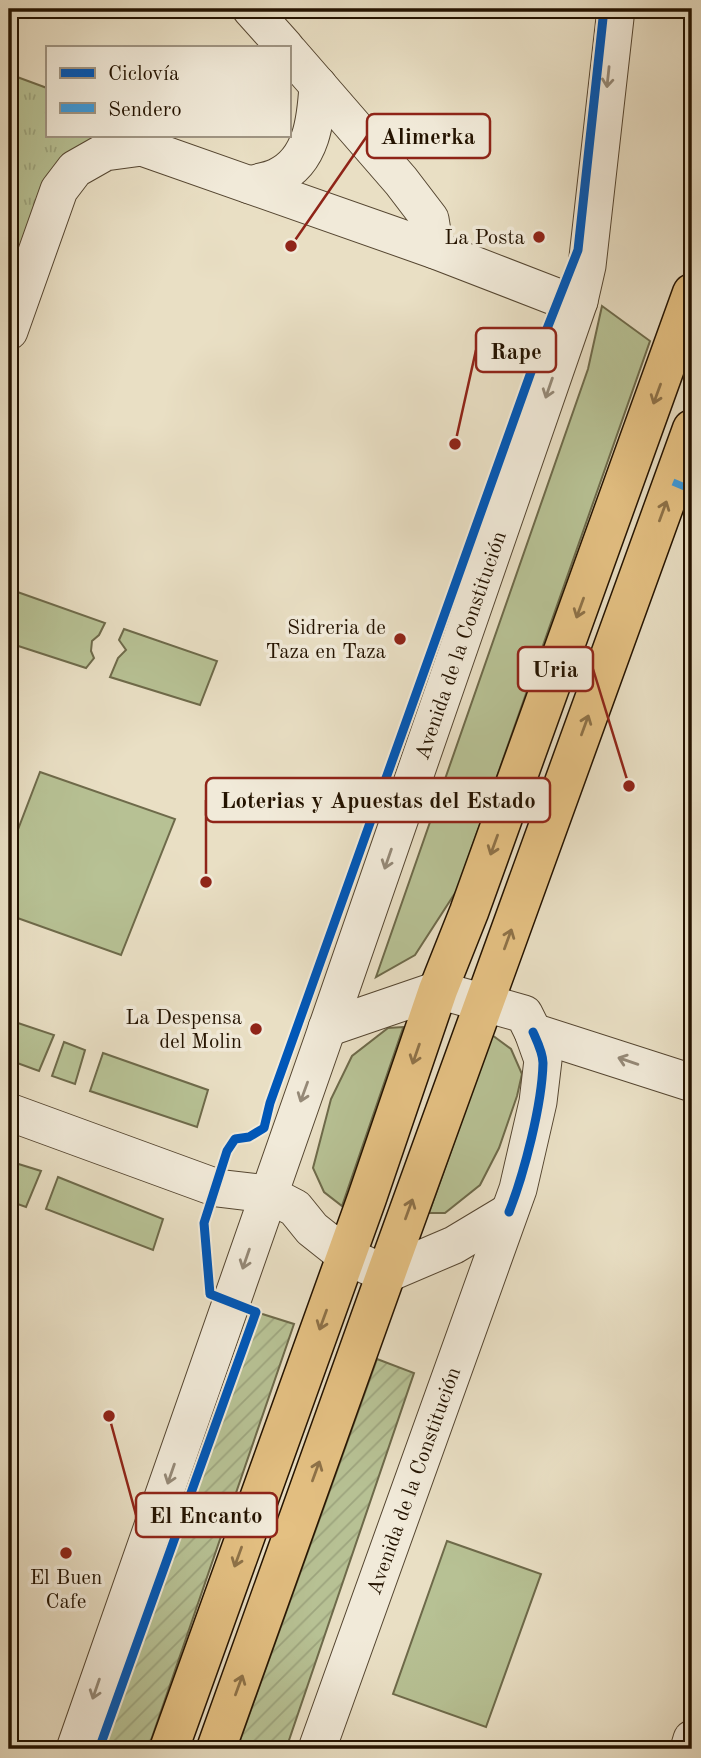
<svg xmlns="http://www.w3.org/2000/svg" width="701" height="1758" font-family="'Old Standard TT',serif">
	<style>
		.grass { fill: #b7c194; stroke: #6e6a4a; stroke-width: 2 }
		.park { fill: url(#park-tufts); stroke: #6e6a4a; stroke-width: 2 }
		.garden { fill: url(#garden-furrows); stroke: #6e6a4a; stroke-width: 2 }
		.lines { fill: none; stroke-linecap: round; stroke-linejoin: round }
		.minor-casing { stroke: #554631; stroke-width: 39 }
		.primary-casing { stroke: #241300; stroke-width: 41 }
		.minor { stroke: #f1ead9; stroke-width: 37 }
		.primary { stroke: #e4c082; stroke-width: 38 }
		.quiet { stroke: #3c9adc; stroke-width: 7; stroke-dasharray: 14 7; stroke-linecap: butt }
		.cycleway-casing { stroke: #f1ead9; stroke-width: 13 }
		.cycleway { stroke: #0057b8; stroke-width: 9 }
		.oneway { stroke: #958977 }
		.oneway2 { stroke: #8e7248 }
		.poi-dot { fill: #8f2418; stroke: #f1ead9; stroke-width: 2.5 }
		.labels { text-anchor: middle; stroke-width: 7; stroke-linejoin: round; paint-order: stroke }
		.poi-label { font-size: 21px; fill: #241300; stroke: #f1ead9; text-anchor: end }
		.street-label { font-size: 21px; fill: #241300; stroke: #f1ead9 }
		.leader { fill: none; stroke: #8f2418; stroke-width: 2.5 }
		.callout-dot { fill: #8f2418; stroke: #f1ead9; stroke-width: 2.5 }
		.callout { fill: #f1ead9; stroke: #8f2418; stroke-width: 2.5 }
		.callout-label { font-size: 23px; text-anchor: middle; font-weight: bold; fill: #241300 }
	</style>
	<defs>
		<pattern id="park-tufts" width="24" height="20" patternUnits="userSpaceOnUse" patternTransform="scale(1.75)"><rect width="24" height="20" fill="#b7c194"/><path d="M3 7l-1-3M5 7V3M7 7l1-3M15 17l-1-3M17 17v-4M19 17l1-3" fill="none" stroke="#9da57e"/></pattern>
		<pattern id="garden-furrows" width="10" height="10" patternUnits="userSpaceOnUse" patternTransform="scale(1.75)"><rect width="10" height="10" fill="#b7c194"/><path d="M-1 1l2-2M0 10L10 0M9 11l2-2" fill="none" stroke="#9da57e"/></pattern>
	</defs>
	<rect width="100%" height="100%" fill="#e9dfc4"/>
	<filter id="stains"><feTurbulence type="fractalNoise" baseFrequency=".00286" numOctaves="4"/><feColorMatrix values="0 0 0 0 .2 0 0 0 0 .09 0 0 0 0 .02 0 0 0 .5 -.17"/></filter>
	<radialGradient id="worn" r=".72"><stop offset=".6" stop-color="#630" stop-opacity="0"/><stop offset="1" stop-color="#630" stop-opacity=".3"/></radialGradient>
	<path class="grass" d="M602 306 650 341 457 890 415 955 376 977 588 369Z
		M9 589 105 623 99 635 92 641 91 651 94 658 86 668 9 643Z
		M124 629 217 661 200 705 110 677 118 658 126 650 119 640Z
		M40 772 175 819 121 955 9 915V853Z
		M9 1020 54 1035 39 1071 9 1060Z
		M403 1027V1028L342 1206 324 1192 313 1168 331 1099 352 1056 388 1028Z
		M492 1035 511 1049 522 1074 517 1096 499 1148 480 1185 445 1213H429Z
		M64 1042 85 1050 75 1084 52 1076Z
		M103 1053 208 1090 197 1127 90 1091Z
		M12 1162 41 1171 26 1207 9 1201V1171Z
		M58 1177 163 1219 153 1250 46 1209Z
		M447 1541 541 1574 486 1727 393 1694Z"/>
	<path class="park" d="M9 74 47 88V135H146L75 169 27 280 9 275Z"/>
	<path class="garden" d="M256 1312 294 1324 148 1749H99Z
		M377 1359 414 1373 286 1749H237Z"/>
	<g class="lines">
		<g class="minor-casing">
			<g id="minor">
				<path d="M251 9 285 47"/>
				<path d="M289 52 401 181 430 219 435 250"/>
				<path d="M250 185C259 182 269 181 277 177 312 161 316 119 318 85"/>
				<path d="M9 331 59 190 75 169 105 152 142 147 435 250 559 298 579 301"/>
				<path d="M533 1032 692 1083"/>
				<path d="M9 1112 217 1188 268 1194 295 1208 312 1229 346 1256 386 1274 454 1245 509 1212"/>
				<path id="s1" d="M75 1749C244 1267 413 784 579 301L587 266 616 9"/>
				<path id="s2" d="M317 1749 518 1189 538 1102 543 1060 533 1032 524 1014 438 990 327 1028"/>
				<path d="M689 1749 692 1739"/>
			</g>
		</g>
		<g class="primary-casing">
			<path id="primary" d="M169 1749 367 1198 438 990 469 912 692 293
				M216 1749 386 1274 692 429"/>
		</g>
		<use href="#minor" class="minor"/>
		<use href="#primary" class="primary"/>
		<path class="quiet" d="M673 482 692 490"/>
		<g class="cycleway-casing">
			<path id="cycleway" d="M509 1212C524 1174 542 1105 543 1063 543 1053 537 1041 533 1032
				M99 1749 256 1312 210 1294 204 1223 227 1151 235 1139 249 1137 264 1128 270 1103 541 344 578 250 604 9"/>
		</g>
		<use href="#cycleway" class="cycleway"/>
	</g>
	<defs><path id="oneway-shaft" d="M-6 0H5M1.5-3L5.5 0L1.5 3" fill="none" stroke-width="1.6" stroke-linecap="round" stroke-linejoin="round" transform="scale(1.75)"/></defs>
	<g class="oneway">
		<use href="#oneway-shaft" transform="translate(608 77) rotate(96)"/>
		<use href="#oneway-shaft" transform="translate(549 388) rotate(109)"/>
		<use href="#oneway-shaft" transform="translate(388 859) rotate(109)"/>
		<use href="#oneway-shaft" transform="translate(628 1061) rotate(-161)"/>
		<use href="#oneway-shaft" transform="translate(304 1092) rotate(110)"/>
		<use href="#oneway-shaft" transform="translate(246 1259) rotate(109)"/>
		<use href="#oneway-shaft" transform="translate(171 1474) rotate(109)"/>
		<use href="#oneway-shaft" transform="translate(96 1689) rotate(109)"/>
	</g>
	<g class="oneway2">
		<use href="#oneway-shaft" transform="translate(657 394) rotate(110)"/>
		<use href="#oneway-shaft" transform="translate(663 511) rotate(-70)"/>
		<use href="#oneway-shaft" transform="translate(580 608) rotate(110)"/>
		<use href="#oneway-shaft" transform="translate(585 725) rotate(-70)"/>
		<use href="#oneway-shaft" transform="translate(494 845) rotate(110)"/>
		<use href="#oneway-shaft" transform="translate(508 939) rotate(-70)"/>
		<use href="#oneway-shaft" transform="translate(416 1054) rotate(109)"/>
		<use href="#oneway-shaft" transform="translate(409 1209) rotate(-70)"/>
		<use href="#oneway-shaft" transform="translate(323 1320) rotate(110)"/>
		<use href="#oneway-shaft" transform="translate(316 1471) rotate(-70)"/>
		<use href="#oneway-shaft" transform="translate(238 1557) rotate(110)"/>
		<use href="#oneway-shaft" transform="translate(239 1685) rotate(-70)"/>
	</g>
	<g class="poi-dot">
		<circle cx="539" cy="237" r="7"/>
		<circle cx="400" cy="639" r="7"/>
		<circle cx="256" cy="1029" r="7"/>
		<circle cx="66" cy="1553" r="7"/>
	</g>
	<g class="labels">
		<g class="poi-label">
			<text x="525" y="244">La Posta</text>
			<text x="386" y="634">Sidreria de<tspan x="386" dy="24">Taza en Taza</tspan></text>
			<text x="242" y="1024">La Despensa<tspan x="242" dy="24">del Molin</tspan></text>
			<text x="66" y="1584" text-anchor="middle">El Buen<tspan x="66" dy="24">Cafe</tspan></text>
		</g>
		<g class="street-label">
			<text dy="7" stroke="none"><textPath href="#s1" startOffset="1169">Avenida de la Constitución</textPath></text>
			<text dy="7" stroke="none"><textPath href="#s2" startOffset="285">Avenida de la Constitución</textPath></text>
		</g>
	</g>
	<path class="leader" d="M291 246L367 136M455 444L476 350M629 786L593 669M206 882L206 800M109 1416L136 1515"/>
	<g class="callout-dot">
		<circle cx="291" cy="246" r="7"/>
		<circle cx="455" cy="444" r="7"/>
		<circle cx="629" cy="786" r="7"/>
		<circle cx="206" cy="882" r="7"/>
		<circle cx="109" cy="1416" r="7"/>
	</g>
	<g class="callout">
		<rect x="367" y="114" width="123" height="44" rx="7"/>
		<rect x="476" y="328" width="80" height="44" rx="7"/>
		<rect x="518" y="647" width="75" height="44" rx="7"/>
		<rect x="206" y="778" width="344" height="44" rx="7"/>
		<rect x="136" y="1493" width="141" height="44" rx="7"/>
	</g>
	<g class="callout-label">
		<text x="428" y="144">Alimerka</text>
		<text x="516" y="359">Rape</text>
		<text x="555" y="677">Uria</text>
		<text x="378" y="808">Loterias y Apuestas del Estado</text>
		<text x="206" y="1523">El Encanto</text>
	</g>
	<rect width="701" height="1758" fill="none" stroke="#e9dfc4" stroke-width="35"/>
	<rect x="10" y="10" width="680" height="1737" fill="none" stroke="#241300" stroke-width="3.5"/>
	<rect x="18" y="18" width="666" height="1723" fill="none" stroke="#241300" stroke-width="2"/>
	<rect x="46" y="46" width="245" height="91" fill="#f1ead9" stroke="#9f9482" stroke-width="2"/>
	<rect x="60" y="68" width="35" height="10" fill="#0057b8" stroke="#9f9482" stroke-width="2"/>
	<text x="108" y="80" font-size="21" fill="#241300">Ciclovía</text>
	<rect x="60" y="103" width="35" height="10" fill="#3c9adc" stroke="#9f9482" stroke-width="2"/>
	<text x="108" y="116" font-size="21" fill="#241300">Sendero</text>
	<rect width="100%" height="100%" filter="url(#stains)"/>
	<rect width="100%" height="100%" fill="url(#worn)"/>
</svg>
